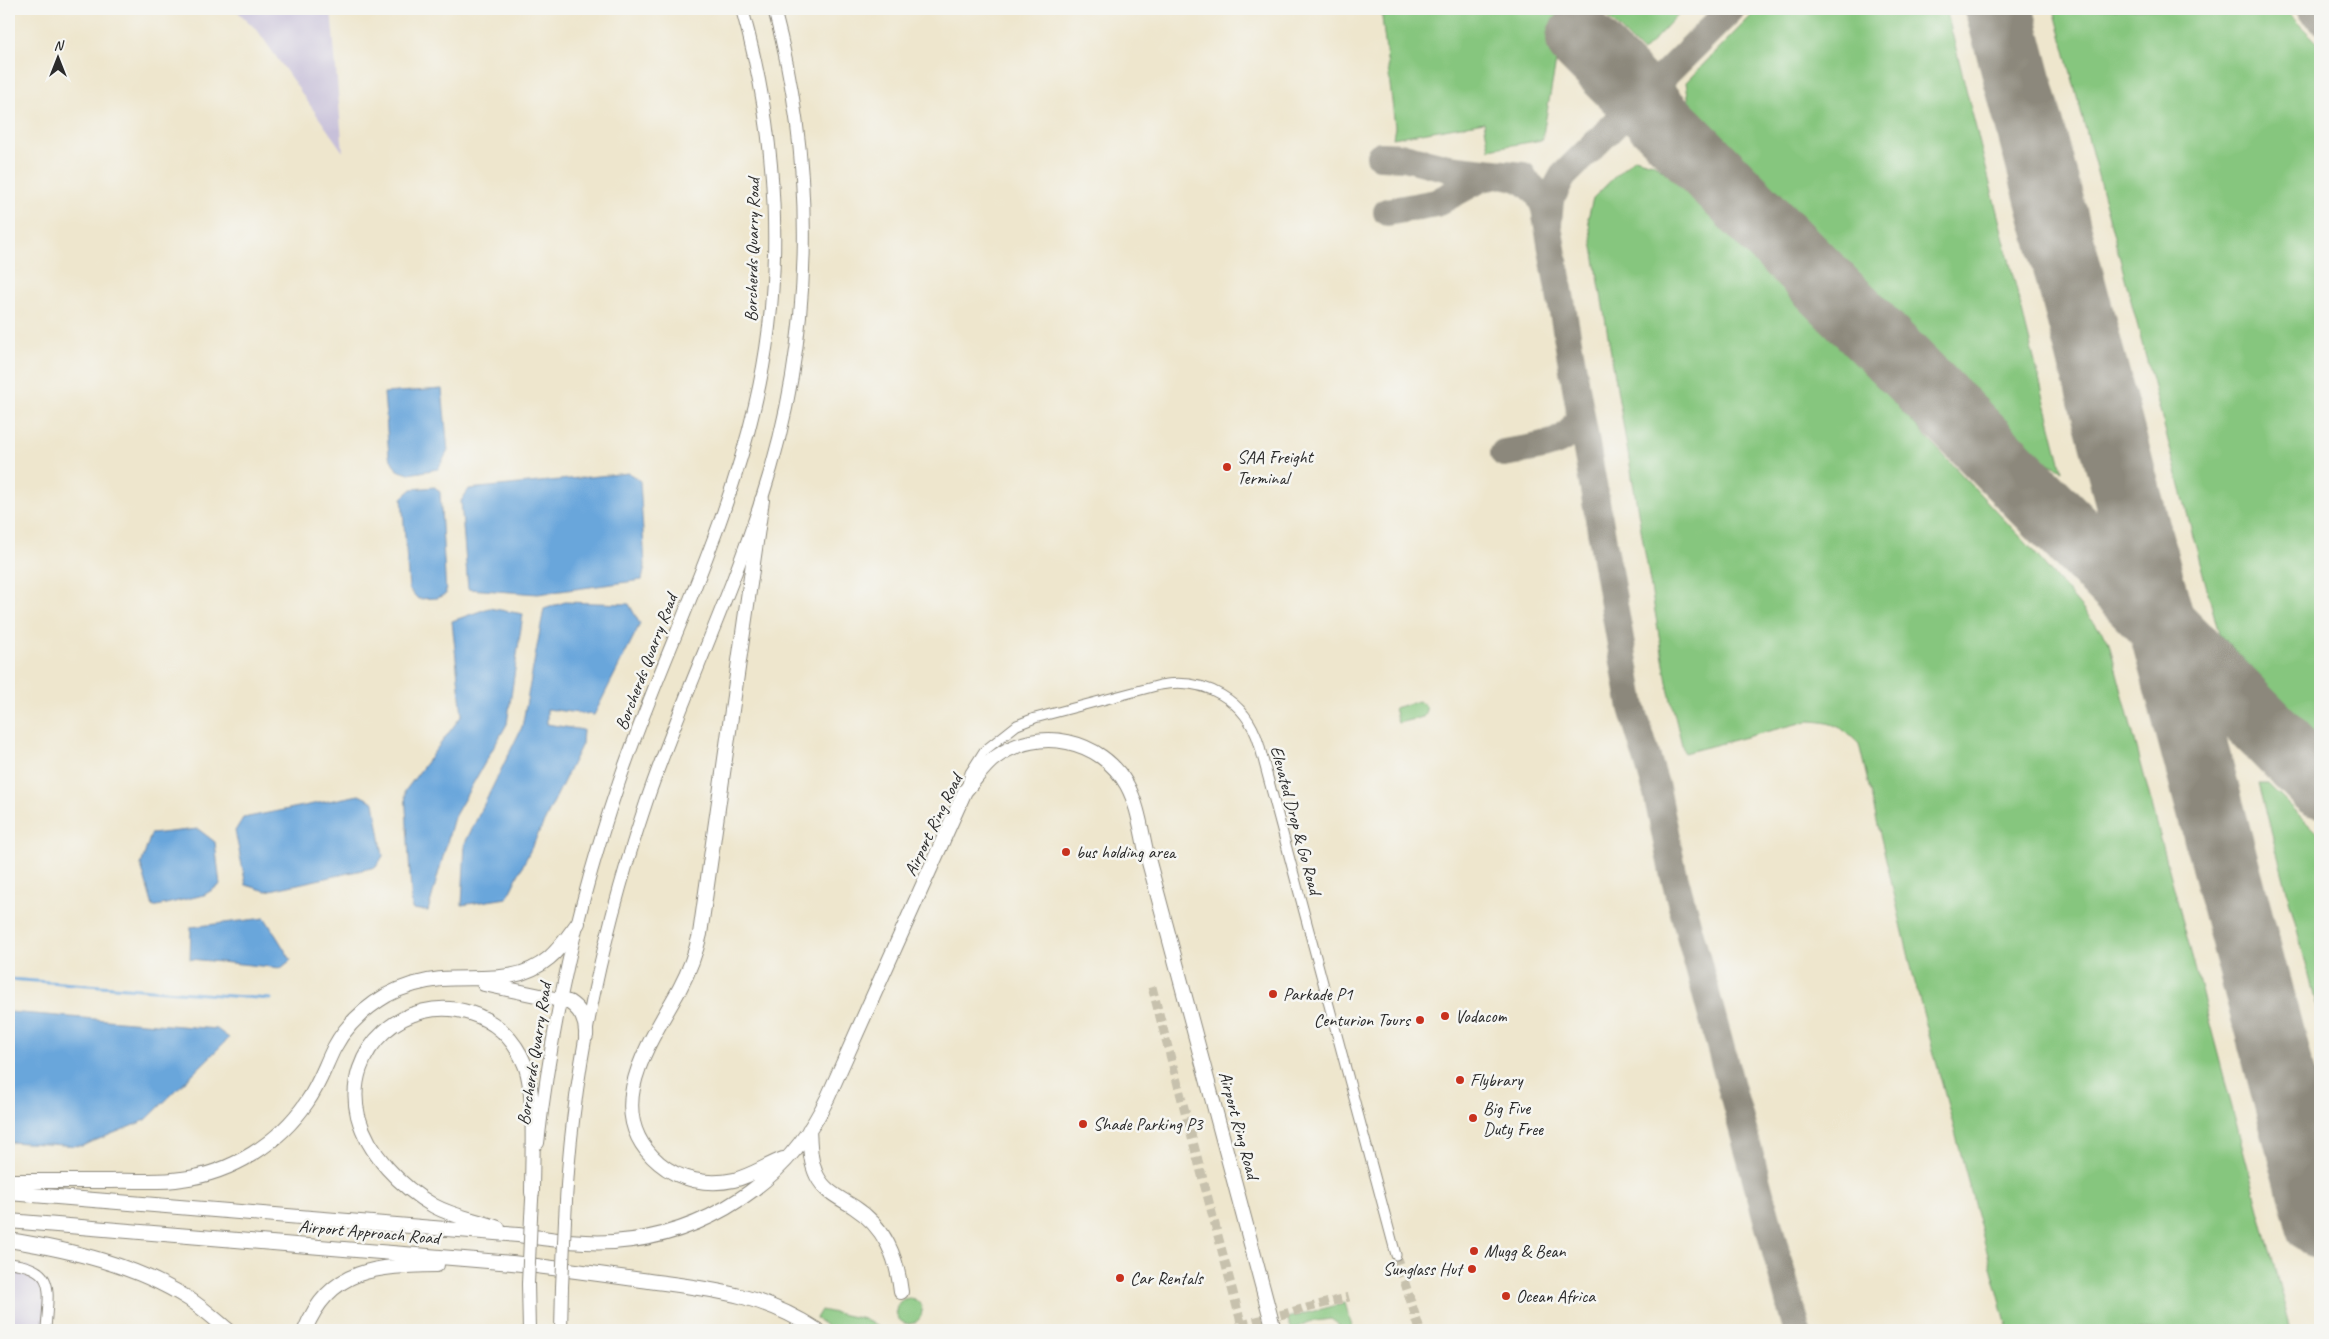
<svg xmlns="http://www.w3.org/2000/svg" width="2329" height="1339" font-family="Caveat,sans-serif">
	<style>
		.industrial { fill: #c7c0d9 }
		.green { fill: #86c67e; stroke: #587854 }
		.water { fill: #69a6db; stroke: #4a6883 }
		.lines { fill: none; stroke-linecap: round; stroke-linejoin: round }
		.stream { stroke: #69a6db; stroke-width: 3 }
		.taxiway { stroke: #8c887c; stroke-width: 28 }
		.runway { stroke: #8c887c; stroke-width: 68 }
		.street-tunnel { stroke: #c7c1ad; stroke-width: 9; stroke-dasharray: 9 4.5; stroke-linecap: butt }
		.street-casing { stroke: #8c887c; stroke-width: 11 }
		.secondary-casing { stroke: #8c887c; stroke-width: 14 }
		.primary-casing { stroke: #8c887c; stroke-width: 16 }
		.street { stroke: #fff; stroke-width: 9 }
		.secondary { stroke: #fff; stroke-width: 12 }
		.primary { stroke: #fff; stroke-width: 14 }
		.secondary-bridge-casing { stroke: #8c887c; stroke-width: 14; stroke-linecap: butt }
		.secondary-bridge { stroke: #fff; stroke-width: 12 }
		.poi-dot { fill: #c8321e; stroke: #f6f6f2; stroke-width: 2 }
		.labels { text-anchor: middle; stroke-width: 5; stroke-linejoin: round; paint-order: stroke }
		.street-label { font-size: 18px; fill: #2b2b2b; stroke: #f6f6f2 }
		.poi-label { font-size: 18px; fill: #2b2b2b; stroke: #f6f6f2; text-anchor: start }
	</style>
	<rect width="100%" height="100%" fill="#f6f6f2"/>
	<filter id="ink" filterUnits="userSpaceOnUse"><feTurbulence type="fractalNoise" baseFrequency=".02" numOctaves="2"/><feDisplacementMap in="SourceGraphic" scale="10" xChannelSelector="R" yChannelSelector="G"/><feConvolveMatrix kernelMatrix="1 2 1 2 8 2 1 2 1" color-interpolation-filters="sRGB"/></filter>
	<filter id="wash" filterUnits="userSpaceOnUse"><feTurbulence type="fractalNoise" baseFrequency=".0096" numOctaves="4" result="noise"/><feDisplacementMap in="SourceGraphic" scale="20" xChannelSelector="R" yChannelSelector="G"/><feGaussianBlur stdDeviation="1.12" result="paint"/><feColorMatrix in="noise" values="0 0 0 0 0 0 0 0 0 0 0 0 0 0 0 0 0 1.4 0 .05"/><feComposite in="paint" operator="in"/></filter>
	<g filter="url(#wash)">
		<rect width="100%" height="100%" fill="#eee6cd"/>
		<path class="industrial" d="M235 9H331L343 152 258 31Z
			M9 1265 28 1266 47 1284 49 1330H9Z"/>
		<path class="green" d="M1381 9H1683L1643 52 1605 14 1556 62 1542 140 1489 149 1484 122 1393 138 1395 127Z
			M1758 9H1946L2062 470 2046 462 1689 104 1686 82Z
			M2054 9H2284L2320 45V738L2219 634Z
			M1634 158 1653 163 1710 207 2028 545 2108 639 2291 1330H2008L1914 979 1859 744C1841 726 1834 722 1808 721L1684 753 1668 688 1588 218 1593 198Z
			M1419 701 1426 707V713L1423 717 1398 723 1394 708Z
			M2259 784H2268L2320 836V1018Z
			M896 1311a13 13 0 1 1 26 0a13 13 0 1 1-26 0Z
			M1345 1303 1353 1330H1342L1338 1324 1331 1319 1308 1322 1292 1330 1287 1318Z
			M821 1310 864 1319 884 1330H832L816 1318Z"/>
		<path class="water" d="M442 389 448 451 438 469 409 474 397 470 389 456 384 393Z
			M629 473 640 481 645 566 642 580 538 594 468 589 461 501 469 489Z
			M435 487 440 492 446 594 437 598 418 599 409 589 402 498 412 489Z
			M565 602 629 604 640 624 594 715 547 709V724L583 730 582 744 507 898 462 905 465 843 522 727 544 609Z
			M489 608 523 614 507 724 454 817 428 911 412 909 405 791 462 715 452 621Z
			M359 795 374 802 383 856 376 867 266 891 246 885 235 831 243 818Z
			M198 829 215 842 220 885 204 895 153 907 141 865 151 834Z
			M265 918 291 960 281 968 190 959 191 927Z
			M9 1012 217 1029 229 1038 146 1120 82 1146 9 1142Z"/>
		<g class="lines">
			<path class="stream" d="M9 979 271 999"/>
			<path class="taxiway" d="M1999 9 2001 15
				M2310 9 2320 19
				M1380 156 1404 157 1448 168 1523 176
				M1505 175C1525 178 1539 189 1545 209L1632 708 1656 788 1673 872 1797 1330
				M1387 212 1436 203 1482 178 1497 175
				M1548 224 1550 200 1563 176 1731 9
				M1504 453C1533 447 1575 448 1580 411"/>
			<path class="runway" d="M1999 9 2320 1224
				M1580 39 2320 784"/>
		</g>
	</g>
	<g filter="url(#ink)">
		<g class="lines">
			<path class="street-tunnel" d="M1152 987 1243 1330
				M1396 1255 1420 1330
				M1241 1325 1349 1297"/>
			<g class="street-casing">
				<path id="street" d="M966 788 970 773 984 751 1017 725 1035 718 1160 685C1205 677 1246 700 1259 744L1396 1255
					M9 1263C58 1268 48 1291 46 1330"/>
			</g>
			<g class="secondary-casing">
				<path id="secondary" d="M538 1143C552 1020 579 899 619 782 662 656 725 535 755 405 786 276 778 136 742 9
					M531 1217 533 1183
					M565 1220C571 1079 601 937 646 803 681 700 729 601 762 498 814 339 817 169 774 9
					M528 1284 529 1330
					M561 1330 562 1287"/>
			</g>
			<g class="primary-casing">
				<path id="primary" d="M762 500 700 934C696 952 689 971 680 988 652 1040 598 1111 659 1163 679 1180 708 1186 734 1180 751 1176 767 1165 783 1159
					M484 984 569 1002C581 1010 587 1021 586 1036
					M809 1130C810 1146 810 1162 817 1176 825 1192 840 1198 854 1207 885 1227 897 1257 901 1292
					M9 1181C43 1181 77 1181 111 1181 134 1180 159 1183 182 1179 232 1173 279 1143 307 1102 319 1085 325 1066 334 1048 346 1025 365 1008 387 995 404 986 422 981 441 979 479 976 517 985 549 958 561 948 569 935 578 923
					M9 1193 518 1235C550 1239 581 1244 613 1242 705 1236 789 1181 828 1097L965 791C976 779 983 766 996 757 1039 726 1101 739 1127 785 1138 805 1141 829 1146 851L1274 1330
					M9 1221 512 1263C556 1268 599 1274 642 1280 708 1289 759 1292 817 1330
					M498 1228C477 1220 454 1217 434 1206 401 1187 368 1154 358 1116 342 1049 406 993 470 1013 496 1021 515 1040 525 1065 536 1093 532 1161 532 1193
					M9 1240C70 1250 136 1265 189 1299 203 1308 216 1320 228 1330
					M305 1330C330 1267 378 1266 437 1265"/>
			</g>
			<use href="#street" class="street"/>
			<use href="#secondary" class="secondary"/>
			<use href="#primary" class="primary"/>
			<g class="secondary-bridge-casing">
				<path id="secondary-bridge" d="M528 1284 531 1217
					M562 1287 565 1220"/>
			</g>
			<use href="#secondary-bridge" class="secondary-bridge"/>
		</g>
	</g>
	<g class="poi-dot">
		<circle cx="1227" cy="467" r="5"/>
		<circle cx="1066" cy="852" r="5"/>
		<circle cx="1273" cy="994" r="5"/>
		<circle cx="1445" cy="1016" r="5"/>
		<circle cx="1420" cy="1020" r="5"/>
		<circle cx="1460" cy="1080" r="5"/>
		<circle cx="1473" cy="1118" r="5"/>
		<circle cx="1083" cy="1124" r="5"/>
		<circle cx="1474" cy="1251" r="5"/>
		<circle cx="1472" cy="1269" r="5"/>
		<circle cx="1120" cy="1278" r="5"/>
		<circle cx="1506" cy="1296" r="5"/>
	</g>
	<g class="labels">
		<g class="street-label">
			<text transform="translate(752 250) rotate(-89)" y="6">Borcherds Quarry Road</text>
			<text transform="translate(646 662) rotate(-69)" y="6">Borcherds Quarry Road</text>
			<text transform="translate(1296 820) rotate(75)" y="6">Elevated Drop &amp; Go Road</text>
			<text transform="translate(933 825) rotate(-64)" y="6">Airport Ring Road</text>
			<text transform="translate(534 1054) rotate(-81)" y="6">Borcherds Quarry Road</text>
			<text transform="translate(1239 1125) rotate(75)" y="6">Airport Ring Road</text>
			<text transform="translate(369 1232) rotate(5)" y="6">Airport Approach Road</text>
		</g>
		<g class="poi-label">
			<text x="1237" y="463">SAA Freight<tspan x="1237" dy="21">Terminal</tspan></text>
			<text x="1076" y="858">bus holding area</text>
			<text x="1283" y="1000">Parkade P1</text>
			<text x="1455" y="1022">Vodacom</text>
			<text x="1410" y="1026" text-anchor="end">Centurion Tours</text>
			<text x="1470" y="1086">Flybrary</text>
			<text x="1483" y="1114">Big Five<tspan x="1483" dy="21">Duty Free</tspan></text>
			<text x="1093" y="1130">Shade Parking P3</text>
			<text x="1484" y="1257">Mugg &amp; Bean</text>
			<text x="1462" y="1275" text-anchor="end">Sunglass Hut</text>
			<text x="1130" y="1284">Car Rentals</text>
			<text x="1516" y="1302">Ocean Africa</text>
		</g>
	</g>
	<rect width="2329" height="1339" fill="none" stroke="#f6f6f2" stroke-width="30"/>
	<g transform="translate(58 58)" stroke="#f6f6f2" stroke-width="4" paint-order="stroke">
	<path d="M0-4L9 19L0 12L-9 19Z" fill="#2b2b2b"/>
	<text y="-8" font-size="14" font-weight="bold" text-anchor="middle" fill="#2b2b2b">N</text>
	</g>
</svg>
